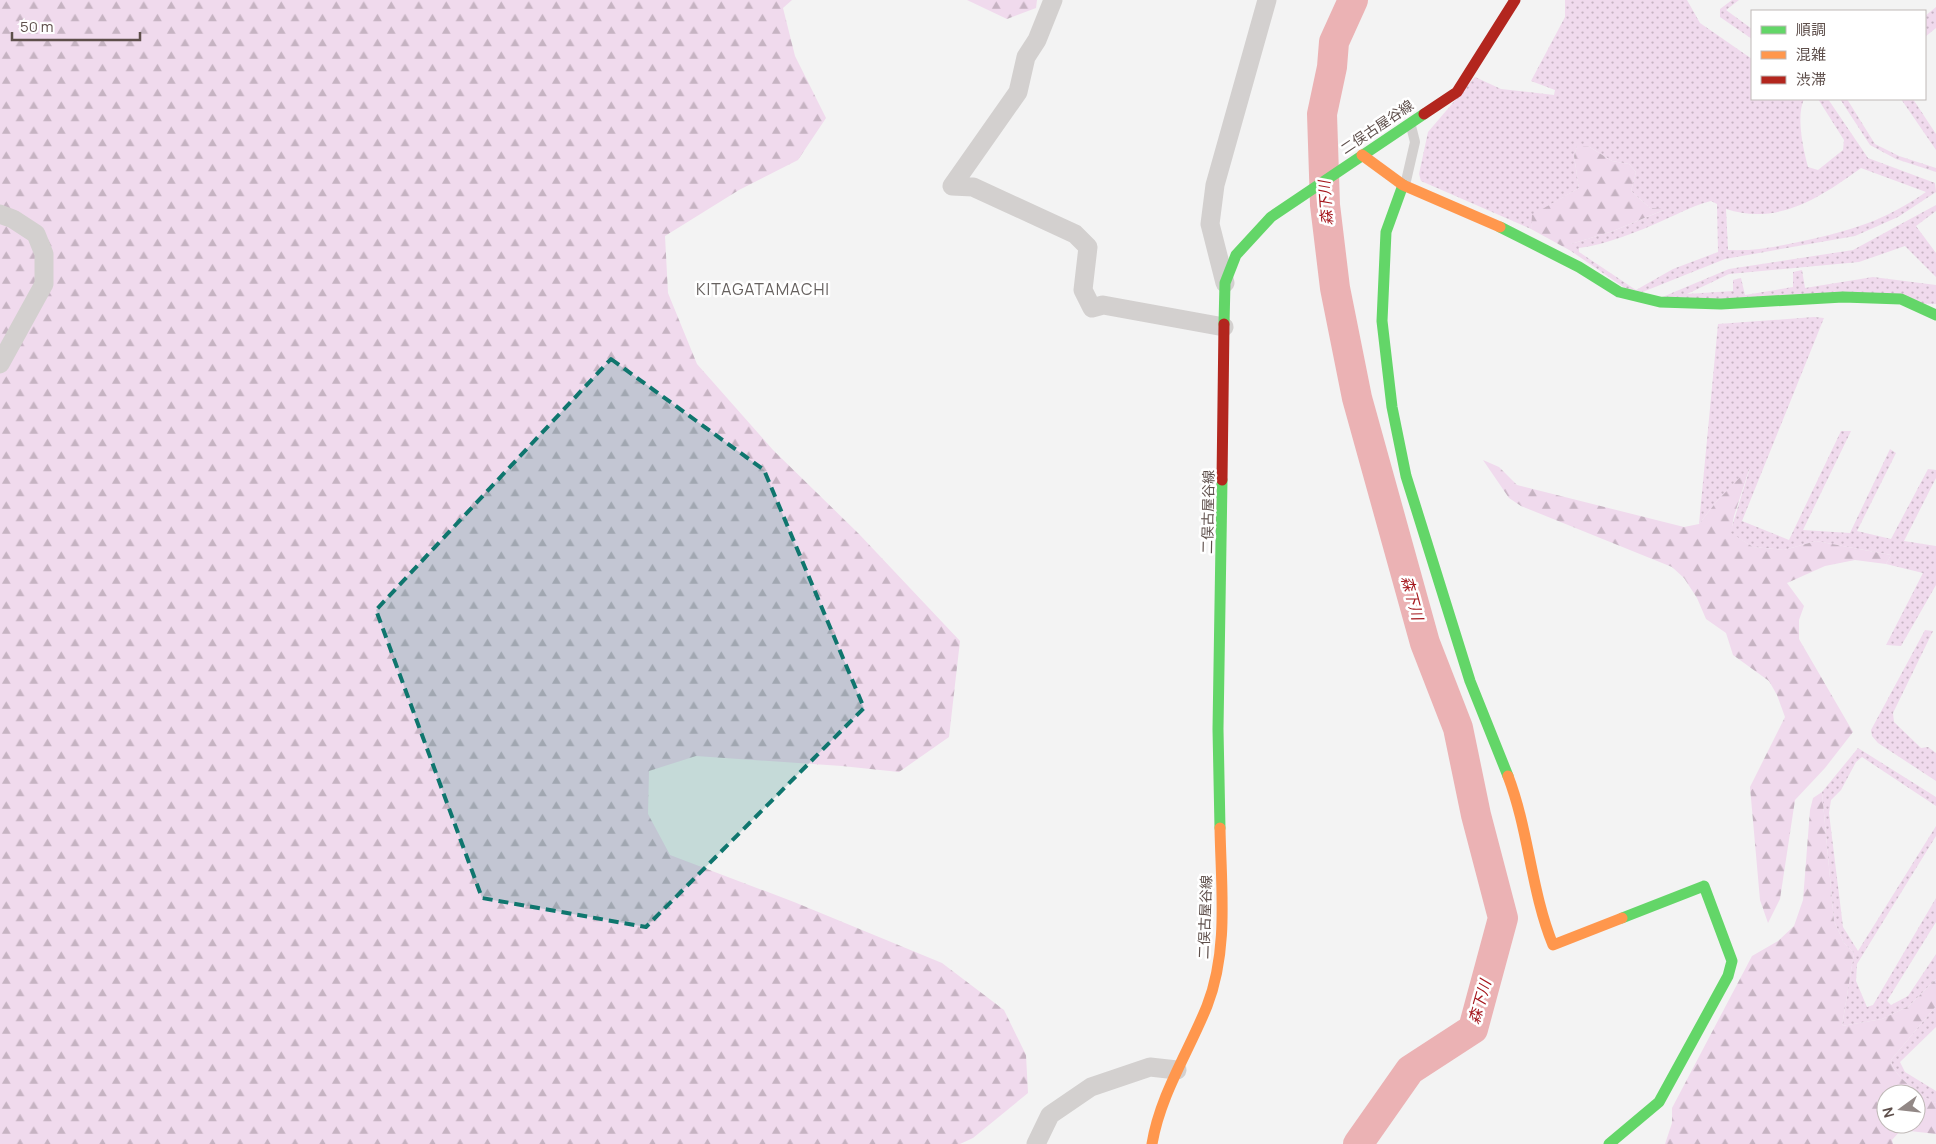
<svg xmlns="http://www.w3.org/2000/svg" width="1936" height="1144" font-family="Manrope,'Noto Sans JP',sans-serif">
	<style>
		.green { fill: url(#green-dots); fill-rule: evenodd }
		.forest { fill: url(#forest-firs); fill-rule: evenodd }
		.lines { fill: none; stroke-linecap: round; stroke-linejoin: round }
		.river { stroke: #ebb2b4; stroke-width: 30 }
		.lane { stroke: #d3d0cf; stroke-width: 10 }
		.street { stroke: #d3d0cf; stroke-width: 19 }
		.fast { stroke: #63d668; stroke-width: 11 }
		.slow { stroke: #ff974d; stroke-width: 11 }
		.jam { stroke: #b3261e; stroke-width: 11 }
		.marked { fill: #0f766e; fill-opacity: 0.2; stroke: #0f766e; stroke-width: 4; stroke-dasharray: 10 6; stroke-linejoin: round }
		.labels { text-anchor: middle; stroke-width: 5; stroke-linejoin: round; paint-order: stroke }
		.street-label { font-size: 14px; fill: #5e4f4b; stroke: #fff }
		.water-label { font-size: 15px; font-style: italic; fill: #a5171d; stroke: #fff }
		.quarter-label { font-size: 16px; letter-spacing: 1px; fill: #66615f; stroke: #fff }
	</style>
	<defs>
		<pattern id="green-dots" width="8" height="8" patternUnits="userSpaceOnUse" patternTransform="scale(1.25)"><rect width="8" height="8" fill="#f0daed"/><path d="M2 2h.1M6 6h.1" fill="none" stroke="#c6b3c2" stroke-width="1.8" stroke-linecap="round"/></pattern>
		<pattern id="forest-firs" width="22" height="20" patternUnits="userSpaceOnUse" patternTransform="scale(1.25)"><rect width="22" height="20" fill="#f0daed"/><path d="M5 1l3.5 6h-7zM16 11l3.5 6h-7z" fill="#c6b3c2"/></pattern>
	</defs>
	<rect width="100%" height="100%" fill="#f3f3f3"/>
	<path class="green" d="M1565 0H1687L1700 23 1752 59V99H1804C1796 117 1803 148 1808 167L1818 170 1843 150 1844 140 1818 99H1828L1868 158 1935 183 1936 192 1898 217 1855 236 1725 259 1635 295 1571 251V244L1613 231 1664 210 1650 208 1631 191 1636 172 1629 164 1612 161 1588 146H1577L1574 156 1579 188 1533 215 1531 229 1421 181 1419 174 1428 132 1475 77 1501 89 1554 95 1555 90 1531 81 1565 17ZM1861 168 1926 192C1884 221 1853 230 1803 241 1774 247 1758 251 1728 250L1726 209C1778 226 1821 197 1861 168ZM1711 201 1717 204 1718 252 1673 269 1636 290 1579 252V248C1608 244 1637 232 1664 220 1680 213 1694 205 1711 201Z
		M1732 0H1739L1726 10 1752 29V39L1720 17V9Z
		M1936 7V28L1925 37V16Z
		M1840 99H1847L1875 144 1899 156 1936 168V172L1896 159 1870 145Z
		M1901 99H1913L1936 134V150Z
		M1936 205V211L1916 226 1936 253V277L1905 246 1859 262 1729 274 1687 294 1733 291V280L1741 278 1745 295 1793 287V272L1802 270 1805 288 1873 277 1936 285V304L1660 298 1729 269 1853 250Z
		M1814 317 1824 318 1742 521 1789 540 1841 431H1851L1803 530 1850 533 1890 449 1896 453 1857 531 1891 539 1928 469 1936 470V478L1904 541 1936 546V585L1901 646 1886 645 1923 573 1886 564 1891 555 1816 541 1784 550 1753 547 1730 533 1750 468 1717 501 1699 524 1718 324Z
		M1925 630 1933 631 1893 713 1894 722 1921 748 1928 747 1936 753V781L1878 743 1872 736 1871 730Z
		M1858 748 1936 797V806L1862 757 1856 762 1841 790 1831 800 1829 813 1843 927 1858 951 1936 826V836L1857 964 1856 981 1867 1007 1873 1005 1936 898V922L1887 1001 1891 1005 1908 996 1936 954V979L1909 1006 1882 1019 1842 1026 1854 953 1844 943 1834 921 1822 792Z
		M1936 1006V1027L1900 1062 1905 1072 1936 1091V1103C1923 1098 1891 1074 1891 1060Z"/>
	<path class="forest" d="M0 0H792L783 8 795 56 826 118 798 160 739 190 665 236 668 293 697 364 773 450 859 534 960 641 949 737 899 772 842 766 696 756 649 771 648 814 670 855 794 902 942 963 1004 1010 1026 1055 1028 1093 973 1138 960 1144H0Z
		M967 0H1037L1036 8 1007 19Z
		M1577 146H1588L1612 161 1629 164 1636 172 1631 191 1650 208 1666 209 1613 231 1571 244V251L1531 229 1532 215 1579 188 1574 156Z
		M1483 460 1499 467 1517 485 1684 527 1699 524 1717 501 1750 467 1734 516 1731 533 1753 547 1784 550 1816 541 1891 555 1886 564 1855 560 1825 566 1787 583 1804 606 1799 620V639L1853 732 1825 768 1795 800 1780 899 1768 923 1760 900 1750 787 1785 717 1777 695 1769 681 1733 655 1726 633 1706 619 1697 598 1684 578 1672 567 1521 506 1509 498Z
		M1822 792 1834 921 1844 943 1854 953 1842 1026 1882 1019 1909 1006 1936 979V1006L1891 1060C1891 1074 1923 1098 1936 1103V1134L1901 1130 1892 1140 1893 1144H1665L1672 1123V1108L1752 956 1778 941 1794 926 1803 900 1810 810 1813 798ZM1886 1094H1916V1124H1886Z"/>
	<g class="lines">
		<path class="river" d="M1353 0 1334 42 1332 67 1322 114 1325 205 1335 288 1357 398 1425 643 1458 728 1476 815 1503 918 1473 1029 1410 1070 1358 1144"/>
		<path class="lane" d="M1404 184 1406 181 1415 142 1411 126"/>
		<path class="street" d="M1053 0 1037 40 1026 57 1018 92 952 186 973 187 1075 234 1088 247 1083 290 1092 308 1103 305 1224 327
			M0 214 13 219 36 234 44 254V284L0 364
			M1225 283 1210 224 1215 185 1267 0
			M1036 1144 1050 1115 1091 1087 1150 1067 1177 1070"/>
		<path class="fast" d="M1403 185 1386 232 1382 321 1392 407 1406 476 1470 681 1508 776
			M1500 227 1579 267 1619 292 1660 302 1721 304 1843 297 1901 299 1936 315
			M1224 324 1225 283 1236 255 1271 217 1424 114
			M1220 828 1218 729 1222 480
			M1609 1144 1659 1102 1728 976 1732 961 1704 886 1622 918"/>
		<path class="slow" d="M1362 155 1403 185 1500 227
			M1508 776C1529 831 1531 891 1553 945L1622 918
			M1152 1144C1160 1095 1189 1051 1207 1006 1229 950 1221 887 1220 828"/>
		<path class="jam" d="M1424 114 1457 92 1515 0
			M1222 480 1224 324"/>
	</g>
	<path class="marked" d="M611 359 764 470 864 708 646 927 482 898 376 610Z"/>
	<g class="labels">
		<g class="street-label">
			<text transform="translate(1377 127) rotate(-34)" y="5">二俣古屋谷線</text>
			<text transform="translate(1208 512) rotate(-89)" y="5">二俣古屋谷線</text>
			<text transform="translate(1205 917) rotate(-88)" y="5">二俣古屋谷線</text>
		</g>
		<g class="water-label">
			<text transform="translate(1326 203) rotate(-94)" y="5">森下川</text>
			<text transform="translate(1412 598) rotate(75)" y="5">森下川</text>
			<text transform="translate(1480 1002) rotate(-74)" y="5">森下川</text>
		</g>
		<g class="quarter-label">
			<text x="763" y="295">KITAGATAMACHI</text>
		</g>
	</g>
	<rect x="1751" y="10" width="175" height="90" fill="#ffffff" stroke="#bfb9b7"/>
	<rect x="1761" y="26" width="25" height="8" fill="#63d668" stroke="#bfb9b7"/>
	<text x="1796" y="35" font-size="15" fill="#5e4f4b">順調</text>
	<rect x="1761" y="51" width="25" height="8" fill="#ff974d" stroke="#bfb9b7"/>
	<text x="1796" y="60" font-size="15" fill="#5e4f4b">混雑</text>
	<rect x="1761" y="76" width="25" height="8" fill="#b3261e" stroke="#bfb9b7"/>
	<text x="1796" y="85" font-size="15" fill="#5e4f4b">渋滞</text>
	<g transform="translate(1901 1109) rotate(255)"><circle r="24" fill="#ffffff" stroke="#bfb9b7"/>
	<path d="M0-4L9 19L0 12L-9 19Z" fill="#928886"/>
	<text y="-8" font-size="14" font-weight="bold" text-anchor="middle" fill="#5e4f4b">N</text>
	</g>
	<path d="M12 32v8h128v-8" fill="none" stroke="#5e4f4b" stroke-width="2.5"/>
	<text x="20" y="32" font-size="15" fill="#5e4f4b" stroke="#ffffff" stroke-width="4" paint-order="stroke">50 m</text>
</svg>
